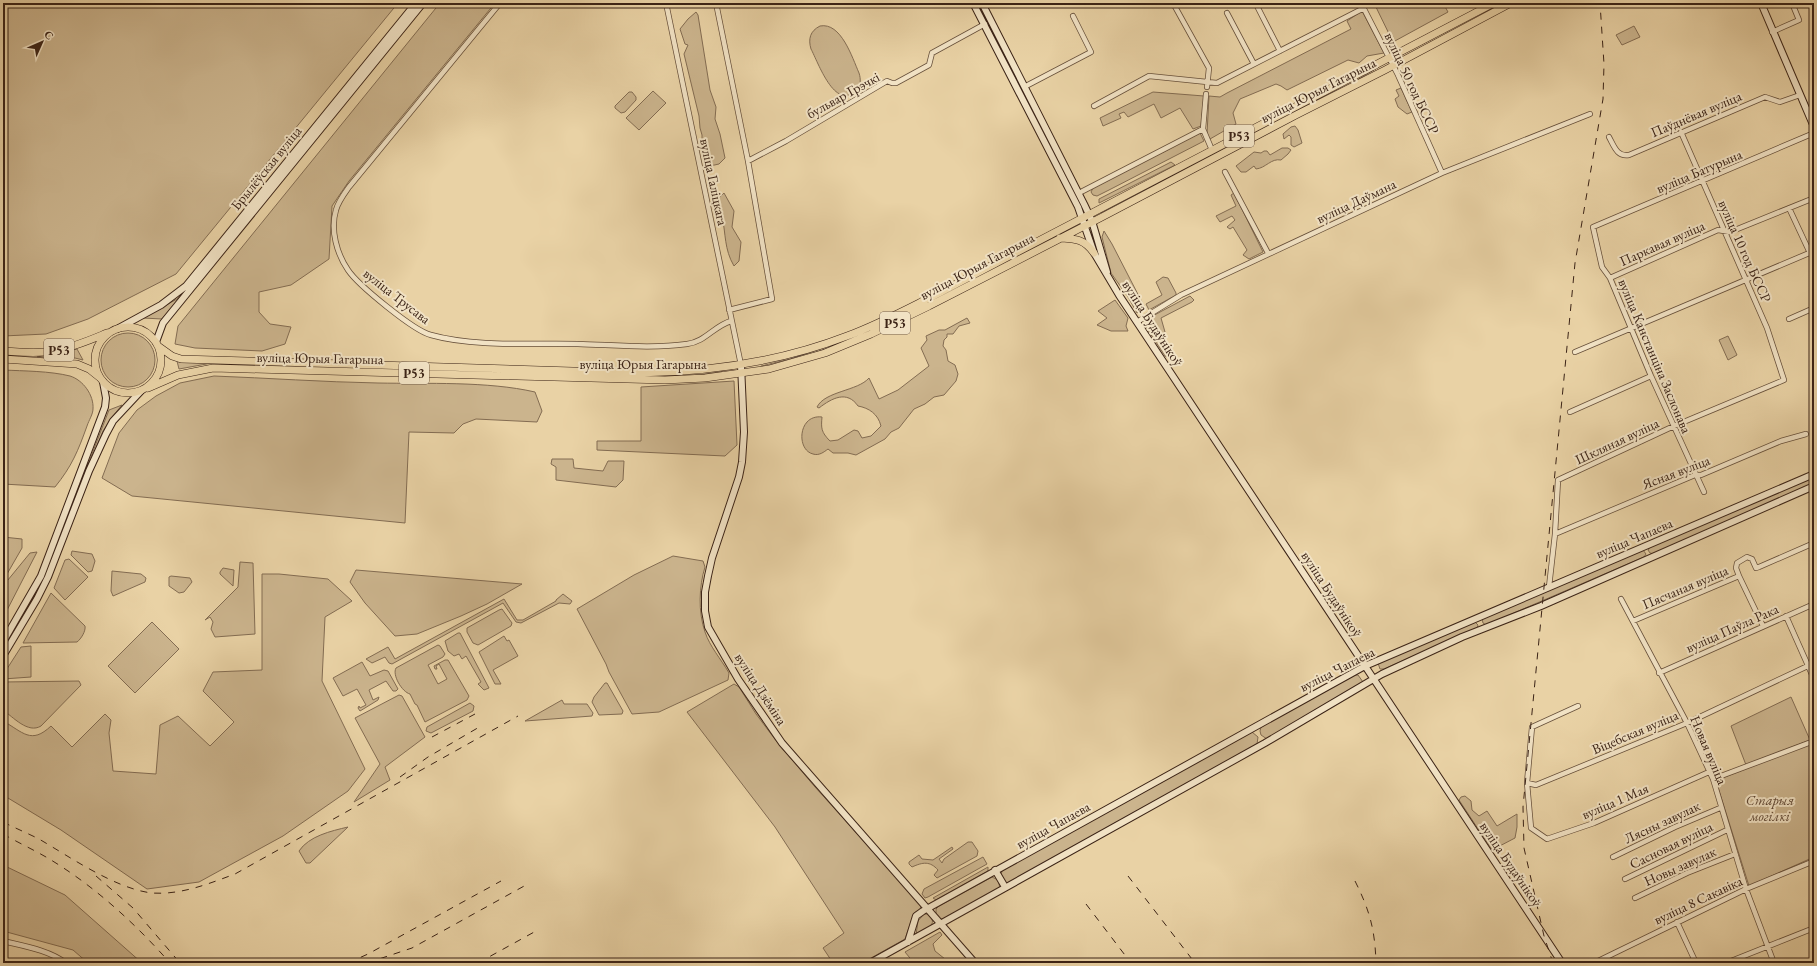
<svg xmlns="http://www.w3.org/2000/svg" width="1817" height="966" font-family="'EB Garamond',serif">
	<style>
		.green { fill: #cbb48d; stroke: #836c52 }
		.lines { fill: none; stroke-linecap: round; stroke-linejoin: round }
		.street-casing { stroke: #664f3a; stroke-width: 6 }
		.secondary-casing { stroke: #3b2316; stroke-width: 8 }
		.primary-casing { stroke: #3b2316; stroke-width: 8 }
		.street { stroke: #f1e2c4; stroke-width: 4.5 }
		.secondary { stroke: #f1e2c4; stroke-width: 6 }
		.primary { stroke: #e9d2a5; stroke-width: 7 }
		.rail { stroke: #3b2316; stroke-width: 1; stroke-dasharray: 7 7; stroke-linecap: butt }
		.labels { text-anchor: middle; stroke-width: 4; stroke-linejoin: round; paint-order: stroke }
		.shield { fill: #f1e2c4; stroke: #725c4a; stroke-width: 1 }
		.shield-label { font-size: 13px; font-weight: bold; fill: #3b2316 }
		.street-label { font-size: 14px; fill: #3b2316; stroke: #f1e2c4 }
		.park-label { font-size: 14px; font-style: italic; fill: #5f4734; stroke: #f1e2c4 }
	</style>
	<rect width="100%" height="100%" fill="#e9d2a5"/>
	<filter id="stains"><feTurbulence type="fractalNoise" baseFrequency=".005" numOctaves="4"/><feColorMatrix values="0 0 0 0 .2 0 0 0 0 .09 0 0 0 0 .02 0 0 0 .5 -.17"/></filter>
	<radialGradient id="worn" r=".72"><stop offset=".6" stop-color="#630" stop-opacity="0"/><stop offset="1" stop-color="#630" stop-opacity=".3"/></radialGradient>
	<path class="green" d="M3 3H398L176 274 88 319 46 334 3 336Z
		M440 3H495L349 181 332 206 329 259 291 285 259 292V312L270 324 291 327 285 344 262 351 195 348 175 344 178 326Z
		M1374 3H1443L1448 12 1393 42Z
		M1362 11 1384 53 1367 56 1359 63 1348 60 1287 90 1281 86 1276 84 1240 99 1233 113 1236 124 1210 139 1207 134 1209 96 1220 97 1227 93 1351 29 1347 21Z
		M696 12 698 15 710 90 716 107 715 119 720 134 725 158 719 164 710 166 702 140V135L700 128 699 116 684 54 688 45 685 44 680 29 688 19Z
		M820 26C841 22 852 57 859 73 861 79 861 86 856 90 835 112 818 62 811 49 808 39 810 31 820 26Z
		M1634 26 1640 37 1622 45 1616 35Z
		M1379 66V67L1347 86 1102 214 1101 212Z
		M1401 88 1412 112 1407 114 1398 107 1395 99 1399 96 1396 90Z
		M653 91 666 103 639 130 626 118Z
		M629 92H632L636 97V100L625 112 621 113 615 108V106Z
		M1153 92 1204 96 1201 126 1193 129 1180 108 1161 118 1154 104 1128 117 1124 112 1119 114 1121 118 1103 126 1100 118Z
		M1295 126 1298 130 1302 143 1294 147 1291 145V137L1289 135 1284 139 1283 134 1291 127Z
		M1200 133 1204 141 1109 190 1097 196 1093 195 1091 192 1093 188Z
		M1282 148H1288L1291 150 1288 154 1281 160C1271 158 1266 168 1256 169L1254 166 1246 172H1241L1236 166 1254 152 1261 153 1264 151H1267L1270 155Z
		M1171 162 1175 165 1099 203V199Z
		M724 193 734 211 732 227 741 242 739 261 734 266C724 249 726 234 722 216 720 210 718 206 717 200Z
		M1234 193 1263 252 1249 259 1243 255 1247 250 1233 227 1230 229 1227 227 1235 220 1232 216 1220 222 1216 216 1236 206 1231 195Z
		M1071 227 1037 247 861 336 803 357 761 368V366L790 359 826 347Z
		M1104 231 1112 244 1145 308 1137 313 1128 297 1111 273 1102 237Z
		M1163 277 1168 278 1176 293V295L1149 310 1146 304 1162 295 1156 282Z
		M195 280 162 319 143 318 177 299Z
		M1190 296 1194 300 1192 302 1161 318 1165 332 1161 335 1170 349 1171 354 1167 357 1165 356 1146 327 1145 325 1147 319Z
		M1115 300 1128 318 1126 326 1128 331H1111L1097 325 1107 318 1098 311Z
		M967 318 970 323 959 326 953 334H947V337L944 340 943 346 946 350 948 361 955 365 958 374 956 381 944 395 934 397 925 404 914 409 899 428 891 432 885 439 856 455 848 453H833L828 449C824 452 819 456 813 454 796 450 798 414 822 417 821 428 821 432 830 441L838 440 854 430 858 431 862 438 871 436 881 426C878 414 869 408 858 406 847 390 832 398 819 408L817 407C825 391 858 391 869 378L879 399 898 390 929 366 921 348 927 340 926 336 939 330H945Z
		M101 360a27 27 0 1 1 54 0a27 27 0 1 1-54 0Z
		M1728 336 1737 355 1728 360 1719 340Z
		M77 349 83 360 75 358 37 357Z
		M177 361 647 376 722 370V372L681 377H659L212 363 179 369Z
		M3 370C24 371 50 371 70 376 83 380 94 395 93 409 93 414 89 420 87 426 78 451 72 466 55 487L3 484Z
		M214 376C268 378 323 382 378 383 427 384 487 381 535 392L542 411 537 422 476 419 463 424 454 433 409 432 405 523 132 496 102 478 119 433 137 410 156 396 180 383Z
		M734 381 737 445 725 456 597 450V441H641V387Z
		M122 405 112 417 103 431 63 529 109 410Z
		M552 459H573L574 468 603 471 608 461H624L623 480 616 487 556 480V467L551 464Z
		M1814 477V485L1654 554 1650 553 1648 550 1651 546Z
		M3 537 22 539V548L3 581Z
		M1643 550 1646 554 1644 557 1486 625 1483 623 1482 619 1484 618Z
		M72 551 92 554 95 561 92 571 88 572 71 555Z
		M37 552 4 616 3 617V586L30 553Z
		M673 556 703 561 705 567C699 586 698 612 705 632 710 647 721 659 729 673L728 680 659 712 632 714 609 672 606 664 577 609 634 575Z
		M69 559 88 577 65 600 54 588 65 560Z
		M240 562 253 563 255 634 215 637 211 629 213 622 210 617 205 620 238 587Z
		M223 568 234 570 233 586 220 574V572Z
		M356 570 522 584 487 604 461 616 417 634 395 636 365 603 350 582Z
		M112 571 141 574 146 578 145 582 113 596 111 591Z
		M262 574H279L328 579 352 601 325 617 322 681 365 769 348 791 283 836 199 882 147 889 61 830 3 795V721C23 732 31 745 51 726L72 747 105 714 111 720 109 733 113 771 156 774 160 725 178 716 210 746 234 722 203 691 213 672 262 670Z
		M171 576 190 578 192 582 184 592 179 593 169 586V577Z
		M51 593 85 626C86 631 81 639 77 642L23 643Z
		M563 594 572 601 570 604 559 603 521 623 516 622 503 603 392 664 389 663 385 657 372 663 366 659 388 647 395 659 504 599 517 620H523L556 601V600Z
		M502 609 512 623 511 626 478 645 473 643 467 632V628L499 610Z
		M152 622 179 649 135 693 108 666Z
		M1475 622 1478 625 1477 628 1384 669H1380L1378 663Z
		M458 633H460L489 688 484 690 478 684 481 682 466 656 462 659 459 654 454 656 448 651 445 641Z
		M504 636 507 641 509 640 518 656 493 670 501 684H495L479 652Z
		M438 645 440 646 445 654 443 657 428 665 438 684 447 679 439 664 436 666 437 669H435L434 666 445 660H448L469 696 467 700 425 722 417 705 415 704 410 694C402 692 392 675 396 668Z
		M31 646V677L3 679V675L21 647Z
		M362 662 370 676 384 670 388 671 398 689 396 691H393L386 681 369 690 373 700 379 697 378 700 360 711 358 708 359 706 360 708 366 705 357 689 343 696 333 678Z
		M1353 675H1358L1363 682 1267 739 1261 735 1260 731 1261 727Z
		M79 681 81 685 41 726C28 734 13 717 3 710V682Z
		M605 683H607L623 711 622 714 599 715 592 702 594 697Z
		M734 684 739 687 756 714 777 742 815 787 919 902 921 906 920 909 914 913 905 939 862 963H833L823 948 844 933 775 827 687 712Z
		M399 695 402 696 425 737 385 767 390 780 354 802 380 764 355 718Z
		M1791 697 1810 740 1746 765 1731 726Z
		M562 700 564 704H587L593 713 592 716 525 721Z
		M470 703 474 706 473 711 431 733 426 731 427 727Z
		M1252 732 1258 737 1257 744 1008 883H1006L1001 875 1002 871 1008 867Z
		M1812 743 1814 748V857L1749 886 1717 784 1722 778Z
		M1461 797 1465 796 1471 801 1472 810 1479 816 1487 811 1497 826 1517 814V827L1515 838 1492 850 1459 800Z
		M348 827 310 863H306L299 851C309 836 331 831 348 827Z
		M968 842H972L978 851 977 856 937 878 934 875 938 870C930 861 923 862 912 867L909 864V862L919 855 922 859 933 860 952 847 953 849 939 859 942 863 944 859Z
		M983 857 987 864 928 897 925 898 922 894 924 889Z
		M3 865 65 895 142 963H88L73 950 3 931Z
		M988 867V871L936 900 933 898Z
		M992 877 998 880 1000 888 944 919H941L936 914V909L939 906Z
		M924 914H928C940 925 925 929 916 935L918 921Z
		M940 932 942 935 933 944 935 951 950 963H914L905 952Z"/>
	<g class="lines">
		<g class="street-casing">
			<path id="street" d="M500 3 349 187C344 194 338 202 336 210 330 230 337 254 348 270 358 285 414 331 431 335 473 347 534 343 578 344 614 345 652 349 687 344 705 342 714 326 731 321
				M666 3 741 365
				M716 3 748 161 772 299 729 310
				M1173 3 1209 68 1207 87
				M1361 3 1398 75 1442 173
				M1256 4 1280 51
				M1227 13 1254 64
				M1772 32 1799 20 1792 3
				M1026 86 1091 52 1073 16
				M1206 94 1203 129 1212 150
				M1094 106 1149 76 1217 83 1364 8
				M1609 137C1614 146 1617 157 1629 155L1765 97 1780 102 1800 95
				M748 161 786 141 887 81 892 83H896L929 65 932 53 985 24
				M1225 172 1268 253
				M1079 193 1203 129
				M1789 208 1810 253
				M1610 278 1718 230 1730 232 1814 198
				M1789 319 1814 308
				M1137 322 1181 295 1442 173 1590 114
				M1575 352 1814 251
				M1570 412 1651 376
				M1704 492 1651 376 1610 278 1602 267 1593 227 1814 133
				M1555 534 1695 475H1701L1781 441 1806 434
				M1739 576 1763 626
				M1549 587 1555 534 1558 480 1674 426 1784 380 1767 328 1681 132
				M1621 599 1687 723 1713 779 1746 889 1774 963
				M1786 616 1814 679
				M1633 621 1739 576 1736 568 1737 563 1747 557 1752 559 1756 568 1759 567 1814 543
				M1659 673 1814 604
				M1578 706 1532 727 1527 783 1531 828 1547 839 1594 823 1709 772
				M1713 779 1814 741
				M1527 783 1536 785 1687 723 1814 663
				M1613 857 1675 827 1720 808
				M1625 879 1727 830
				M1635 898 1687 873 1735 854
				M1677 922 1696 963
				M3 941C24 946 49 950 66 963
				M1594 963 1746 889 1814 861
				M1726 963 1814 928"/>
		</g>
		<g class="secondary-casing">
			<path id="secondary" d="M973 3 1078 207 1094 253 1119 295 1562 963
				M982 3 1084 204 1092 221 1107 272
				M1761 3 1814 127
				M117 329 161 305 186 286 416 3
				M156 342 163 323 423 3
				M741 365 744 432 742 462 739 477 712 558 708 576 705 592V611L708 627 738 679 782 743 975 963
				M3 642 41 576 105 407 106 398 103 382
				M3 656 37 599 48 577 89 471 106 434 113 421 141 391
				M995 870 1005 887
				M908 942 916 916 923 911 1365 666 1814 474
				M870 963 1265 743 1382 674 1462 637 1541 606 1814 486"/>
		</g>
		<g class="primary-casing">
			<path id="primary" d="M1060 238C1076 239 1084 239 1094 253
				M95 360a33 33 0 1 1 66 0a33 33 0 1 1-66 0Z
				M158 346 172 356 181 359 638 373C710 372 780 362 847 336 877 325 905 310 933 296L1494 3
				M3 351C20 352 37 354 53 351 72 348 90 340 107 333
				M3 359 77 364 89 369 99 377
				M148 388 178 375 213 368 665 380 705 378 769 369 825 353 871 334 929 306 1102 217 1296 115 1385 70 1511 3"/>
		</g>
		<use href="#street" class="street"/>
		<use href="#secondary" class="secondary"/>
		<use href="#primary" class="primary"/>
		<path class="rail" d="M432 737 475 714
			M400 777 428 757 481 726
			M3 822C15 828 27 833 39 839 70 857 116 889 152 893 181 895 208 884 235 874L518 716
			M3 834C17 842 32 849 46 857 92 884 135 923 170 963
			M96 876 133 908 180 963
			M1128 876 1195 963
			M1355 881C1370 911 1375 930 1376 963
			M1086 904 1131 963
			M348 963 368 954 501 881
			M367 963 412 948 526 885
			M478 963 536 931
			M1553 963 1544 936 1524 848 1523 807 1575 263 1603 99 1604 64 1600 3"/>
	</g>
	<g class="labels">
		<g class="shield">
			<rect x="1224" y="125" width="30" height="22" rx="3"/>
			<rect x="880" y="312" width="30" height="22" rx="3"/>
			<rect x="44" y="339" width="30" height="22" rx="3"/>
			<rect x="399" y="362" width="30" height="22" rx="3"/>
		</g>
		<g class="shield-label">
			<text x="1239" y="141">Р53</text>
			<text x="895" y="328">Р53</text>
			<text x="59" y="355">Р53</text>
			<text x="414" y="378">Р53</text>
		</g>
		<g class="street-label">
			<text transform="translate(1412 83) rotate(65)" y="5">вуліца 50 год БССР</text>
			<text transform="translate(1318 90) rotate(-27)" y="5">вуліца Юрыя Гагарына</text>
			<text transform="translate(843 95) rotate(-29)" y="5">бульвар Грэчкі</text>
			<text transform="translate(1696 114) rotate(-23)" y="5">Паўднёвая вуліца</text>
			<text transform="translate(266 168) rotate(-51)" y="5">Брылёўская вуліца</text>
			<text transform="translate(1699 171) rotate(-23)" y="5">вуліца Батурына</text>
			<text transform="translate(714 182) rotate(78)" y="5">вуліца Галіцкага</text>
			<text transform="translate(1356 201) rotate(-25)" y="5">вуліца Даўмана</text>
			<text transform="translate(1662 243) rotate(-24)" y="5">Паркавая вуліца</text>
			<text transform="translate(1745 251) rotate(66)" y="5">вуліца 10 год БССР</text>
			<text transform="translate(977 266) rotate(-28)" y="5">вуліца Юрыя Гагарына</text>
			<text transform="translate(397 296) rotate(38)" y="5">вуліца Трусава</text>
			<text transform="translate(1153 323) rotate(57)" y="5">вуліца Будаўнікоў</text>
			<text transform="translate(1655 356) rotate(67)" y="5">вуліца Канстанціна Заслонава</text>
			<text transform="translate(320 358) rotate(1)" y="5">вуліца Юрыя Гагарына</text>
			<text x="643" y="369">вуліца Юрыя Гагарына</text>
			<text transform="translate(1617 441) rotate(-25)" y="5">Шкляная вуліца</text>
			<text transform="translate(1676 472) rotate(-21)" y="5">Ясная вуліца</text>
			<text transform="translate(1634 538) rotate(-23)" y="5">вуліца Чапаева</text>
			<text transform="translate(1685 587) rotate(-23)" y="5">Пясчаная вуліца</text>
			<text transform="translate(1332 594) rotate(57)" y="5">вуліца Будаўнікоў</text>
			<text transform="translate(1732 628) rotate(-24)" y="5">вуліца Паўла Рака</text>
			<text transform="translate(1337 669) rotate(-27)" y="5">вуліца Чапаева</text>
			<text transform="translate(761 689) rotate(57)" y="5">вуліца Дзёміна</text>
			<text transform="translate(1635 732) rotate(-23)" y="5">Віцебская вуліца</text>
			<text transform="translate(1709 750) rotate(67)" y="5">Новая вуліца</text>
			<text transform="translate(1615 801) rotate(-23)" y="5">вуліца 1 Мая</text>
			<text transform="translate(1662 822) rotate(-25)" y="5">Лясны завулак</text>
			<text transform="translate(1053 825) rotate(-29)" y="5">вуліца Чапаева</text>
			<text transform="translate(1671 845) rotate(-26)" y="5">Сасновая вуліца</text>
			<text transform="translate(1511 864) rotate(56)" y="5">вуліца Будаўнікоў</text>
			<text transform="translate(1680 866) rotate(-24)" y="5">Новы завулак</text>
			<text transform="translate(1698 900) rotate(-25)" y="5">вуліца 8 Сакавіка</text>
		</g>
		<g class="park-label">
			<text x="1770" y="805">Старыя<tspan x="1770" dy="16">могілкі</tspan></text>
		</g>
	</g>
	<rect width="1817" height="966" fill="none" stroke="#e9d2a5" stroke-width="16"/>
	<rect x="4" y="4" width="1809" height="958" fill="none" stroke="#3b2316" stroke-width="2"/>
	<rect x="8" y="8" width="1801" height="950" fill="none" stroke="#3b2316"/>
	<g transform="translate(42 42) rotate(45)" stroke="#f1e2c4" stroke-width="3" paint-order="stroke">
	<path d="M0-3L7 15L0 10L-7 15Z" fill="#3b2316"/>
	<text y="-6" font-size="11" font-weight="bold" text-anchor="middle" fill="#3b2316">С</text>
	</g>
	<rect width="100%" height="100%" filter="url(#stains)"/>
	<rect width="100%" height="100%" fill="url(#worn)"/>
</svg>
